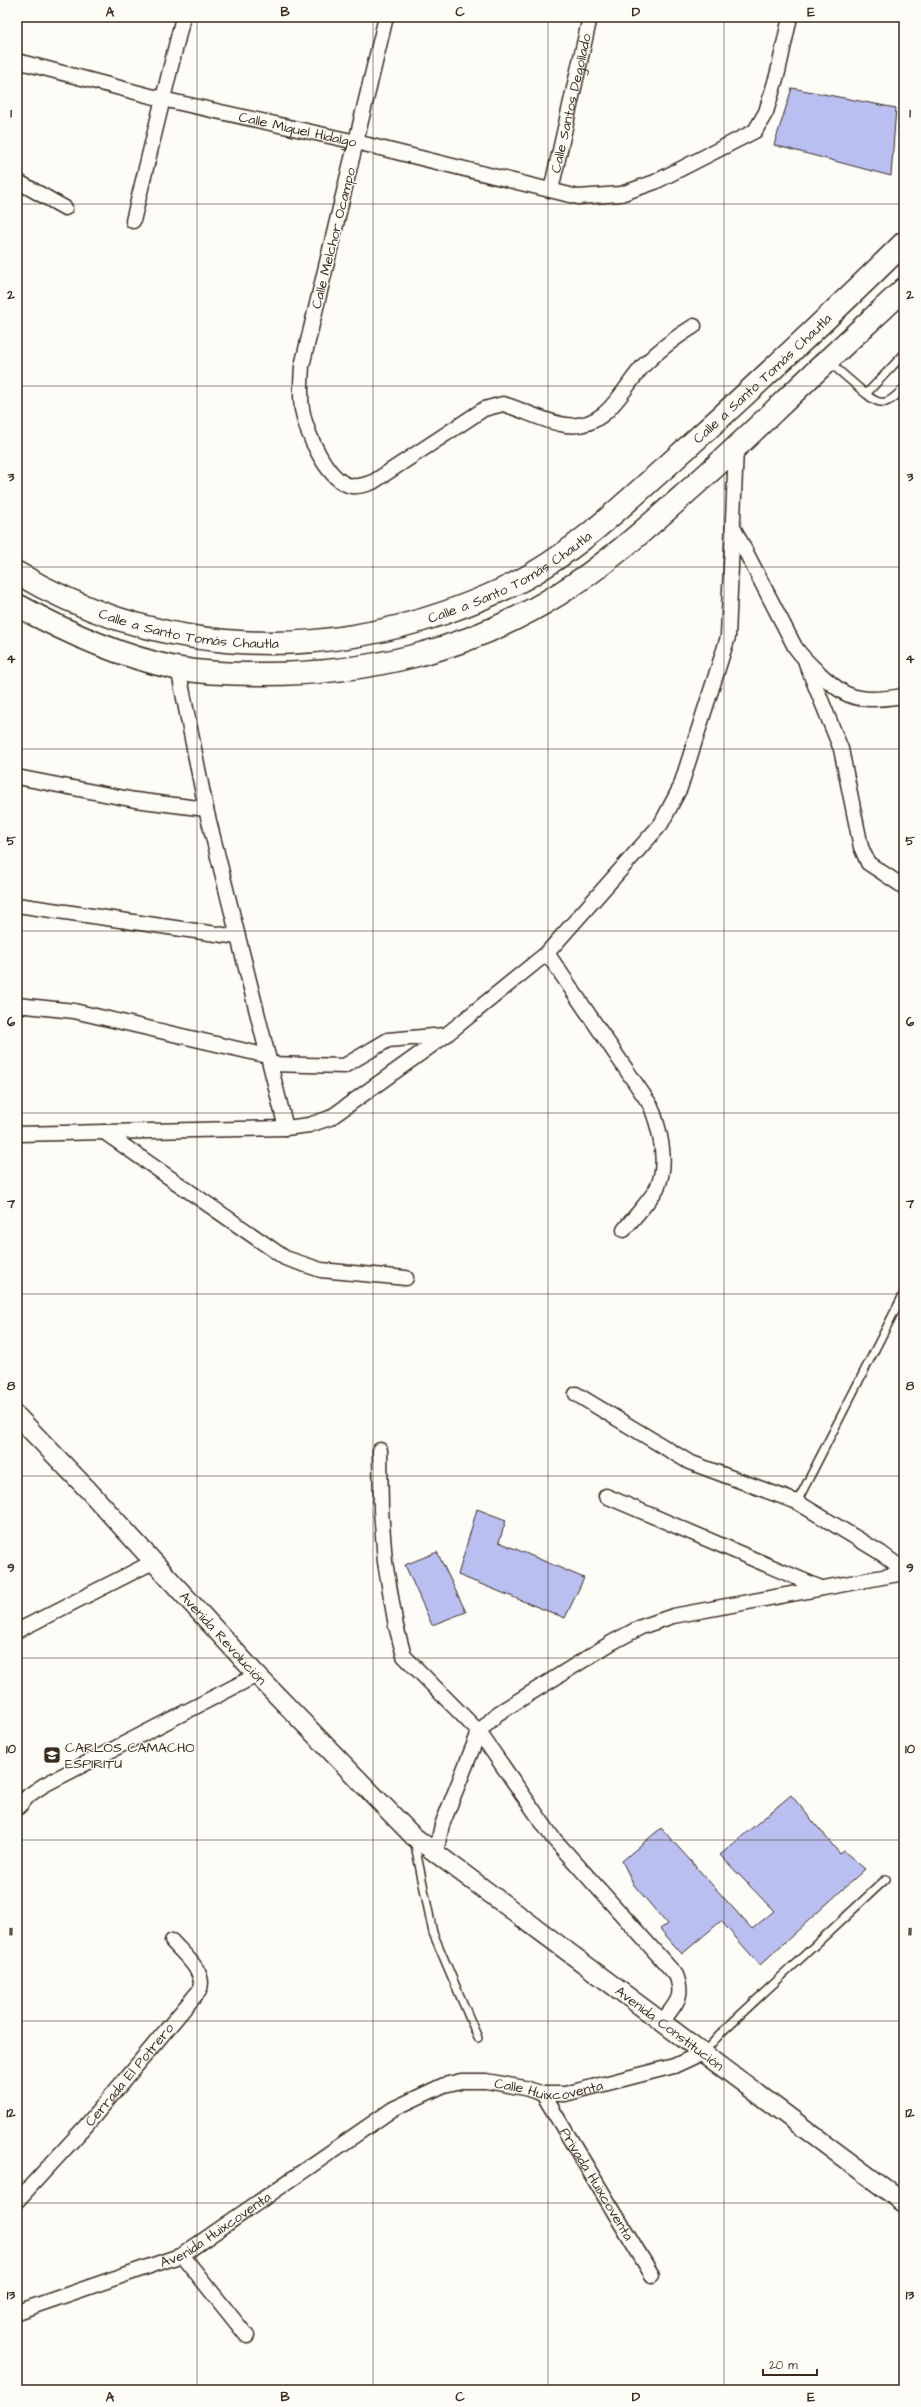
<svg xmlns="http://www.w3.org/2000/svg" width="921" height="2407" font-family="'Architects Daughter',sans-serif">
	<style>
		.building { fill: #b9bff0; stroke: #3b2a1e }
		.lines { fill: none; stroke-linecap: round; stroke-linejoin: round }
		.service-casing { stroke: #3b2a1e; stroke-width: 10 }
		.minor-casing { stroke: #3b2a1e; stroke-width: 17 }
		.tertiary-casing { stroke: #3b2a1e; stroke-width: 21 }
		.primary-casing { stroke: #3b2a1e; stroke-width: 25 }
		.service { stroke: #fdfcf7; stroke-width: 7 }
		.minor { stroke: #fdfcf7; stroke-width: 14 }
		.tertiary { stroke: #fdfcf7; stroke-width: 18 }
		.primary { stroke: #fdfcf7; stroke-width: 22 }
		.grid { fill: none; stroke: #3b2a1e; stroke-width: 1; stroke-opacity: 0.55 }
		.labels { text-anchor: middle; stroke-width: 3; stroke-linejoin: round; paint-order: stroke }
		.street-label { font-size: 14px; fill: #3b2a1e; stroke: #fdfcf7 }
		.poi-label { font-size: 14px; fill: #3b2a1e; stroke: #fdfcf7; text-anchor: start }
		.neatline { fill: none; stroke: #3b2a1e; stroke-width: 1.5 }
		.grid-label { font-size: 13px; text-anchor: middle; font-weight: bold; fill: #3b2a1e }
	</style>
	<rect width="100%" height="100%" fill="#fdfcf7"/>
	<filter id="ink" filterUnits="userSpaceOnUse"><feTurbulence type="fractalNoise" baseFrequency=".025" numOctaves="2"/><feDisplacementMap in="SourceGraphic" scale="8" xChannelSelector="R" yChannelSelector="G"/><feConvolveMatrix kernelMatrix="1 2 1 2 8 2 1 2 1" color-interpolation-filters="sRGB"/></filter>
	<g filter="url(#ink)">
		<path class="building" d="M792 88 896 108 891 176 774 145Z
			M477 1509 506 1520 499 1542 584 1578 565 1618 458 1575Z
			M437 1552 466 1612 432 1625 405 1565Z
			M791 1795 840 1854 844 1851 865 1869 760 1965 721 1921 682 1954 660 1929 667 1924 634 1885 622 1861 661 1828 752 1929 774 1911 720 1855Z"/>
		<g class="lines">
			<g class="service-casing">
				<path id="service" d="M904 354 866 394C883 409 890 402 904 388
					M829 362 866 394
					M797 1502 903 1295
					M414 1840 433 1933 478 2038
					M704 2052 724 2030 886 1879"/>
			</g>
			<g class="minor-casing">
				<g id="minor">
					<path d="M386 17 302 366C301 381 300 395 302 409 306 432 327 482 352 486 360 487 367 484 373 482L484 409 503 404C524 410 544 422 566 425 607 430 621 390 644 365 659 350 676 337 694 326"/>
					<path id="s1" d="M17 61 162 99 356 142 578 197 621 194 655 182 755 131 766 112 778 72 790 17"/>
					<path d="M17 181 65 208"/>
					<path id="s2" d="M551 190 590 17"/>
					<path d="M133 221 183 17"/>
					<path d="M734 529 795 647C804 660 834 689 849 695 866 702 887 698 904 696"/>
					<path d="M806 663 841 749 861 847 868 863 904 887"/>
					<path d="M178 668 206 809 286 1128"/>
					<path d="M17 777 135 800 206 809"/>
					<path d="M17 905 237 937"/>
					<path d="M547 953 651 1106C660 1130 669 1163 657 1188 649 1202 634 1217 624 1230"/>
					<path d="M17 1005 74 1011 268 1056"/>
					<path d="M270 1064 344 1066 388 1040 445 1035"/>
					<path d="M104 1132 285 1258 321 1270 406 1278"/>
					<path d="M17 1134 286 1128 309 1125 330 1118 446 1035 547 953 661 824 680 788 728 637 736 448"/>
					<path d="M576 1394 689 1462 797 1502 881 1553 904 1570"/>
					<path d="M380 1450 381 1510 385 1562 396 1626 404 1656 479 1732 553 1838 676 1975C685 1998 675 2004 662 2022"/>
					<path d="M606 1496 821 1588"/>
					<path d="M17 1631 153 1562"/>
					<path d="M17 1809 29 1795 44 1785 257 1675"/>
					<path d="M436 1852 442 1825 479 1732 497 1714 611 1643 641 1627 673 1616 904 1573"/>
					<path id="s3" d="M543 2094 652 2275"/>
					<path id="s4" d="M17 2201 85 2127 199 1991C208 1973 183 1954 172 1941"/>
					<path d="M182 2255 247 2336"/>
					<path id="s5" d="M17 2312 182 2255 393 2109 444 2085 461 2081H486L525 2088 543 2094H565L674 2066 704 2052"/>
				</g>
			</g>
			<g class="tertiary-casing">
				<g id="tertiary">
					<path id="s6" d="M17 1416 90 1492 257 1675 413 1836 904 2203"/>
				</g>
			</g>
			<g class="primary-casing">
				<g id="primary">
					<path id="s7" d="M17 573C150 651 298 663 444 613 475 602 506 590 534 573 583 544 625 503 668 465 748 393 827 319 904 243"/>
					<path d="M17 605C67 633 120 656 175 668 202 673 231 674 258 674 364 675 469 651 559 594 609 563 652 523 696 484 741 444 784 401 828 360 853 336 879 313 904 289"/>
				</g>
			</g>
			<use href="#service" class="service"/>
			<use href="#minor" class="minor"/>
			<use href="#tertiary" class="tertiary"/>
			<use href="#primary" class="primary"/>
		</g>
	</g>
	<path class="grid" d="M197 17V2390M373 17V2390M548 17V2390M724 17V2390M17 204H904M17 386H904M17 567H904M17 749H904M17 931H904M17 1113H904M17 1294H904M17 1476H904M17 1658H904M17 1840H904M17 2021H904M17 2203H904"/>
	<defs>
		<g id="school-square" transform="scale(0.9)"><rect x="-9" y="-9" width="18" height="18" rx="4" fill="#3b2a1e" stroke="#fdfcf7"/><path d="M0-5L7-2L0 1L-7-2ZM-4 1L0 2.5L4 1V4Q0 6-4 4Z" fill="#fff"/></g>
	</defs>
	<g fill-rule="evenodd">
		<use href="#school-square" x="52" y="1755"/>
	</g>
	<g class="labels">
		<g class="street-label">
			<text dy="5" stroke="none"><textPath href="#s2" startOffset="89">Calle Santos Degollado</textPath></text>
			<text dy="5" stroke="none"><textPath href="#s1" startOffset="289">Calle Miguel Hidalgo</textPath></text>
			<text transform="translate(333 238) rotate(-76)" y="5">Calle Melchor Ocampo</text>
			<text dy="5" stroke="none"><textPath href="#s7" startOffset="842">Calle a Santo Tomás Chautla</textPath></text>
			<text dy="5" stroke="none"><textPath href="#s7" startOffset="518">Calle a Santo Tomás Chautla</textPath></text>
			<text dy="5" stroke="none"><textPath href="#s7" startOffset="183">Calle a Santo Tomás Chautla</textPath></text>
			<text dy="5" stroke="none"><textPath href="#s6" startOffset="303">Avenida Revolución</textPath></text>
			<text dy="5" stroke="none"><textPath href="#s6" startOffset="898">Avenida Constitución</textPath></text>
			<text dy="5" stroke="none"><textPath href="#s4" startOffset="169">Cerrada El Potrero</textPath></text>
			<text dy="5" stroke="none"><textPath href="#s5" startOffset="594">Calle Huixcoventa</textPath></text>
			<text dy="5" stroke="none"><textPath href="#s3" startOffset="105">Privada Huixcoventa</textPath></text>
			<text dy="5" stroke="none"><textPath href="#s5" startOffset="216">Avenida Huixcoventa</textPath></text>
		</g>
		<g class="poi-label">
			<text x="65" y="1752">CARLOS CAMACHO<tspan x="65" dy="16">ESPIRITU</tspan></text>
		</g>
	</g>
	<rect width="921" height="2407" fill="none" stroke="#fdfcf7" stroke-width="44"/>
	<path d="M763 2369v6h54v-6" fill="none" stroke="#3b2a1e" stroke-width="2"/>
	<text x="769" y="2369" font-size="12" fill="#3b2a1e" stroke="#fdfcf7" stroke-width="3" paint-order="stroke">20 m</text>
	<rect x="22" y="22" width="877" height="2363" class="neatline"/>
	<g class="grid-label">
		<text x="110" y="16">A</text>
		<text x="285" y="16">B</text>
		<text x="460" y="16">C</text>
		<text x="636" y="16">D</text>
		<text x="811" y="16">E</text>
		<text x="11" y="117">1</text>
		<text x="910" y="117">1</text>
		<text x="11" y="299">2</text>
		<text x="910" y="299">2</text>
		<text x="11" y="481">3</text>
		<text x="910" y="481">3</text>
		<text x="11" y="663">4</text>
		<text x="910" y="663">4</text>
		<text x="11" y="845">5</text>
		<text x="910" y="845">5</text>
		<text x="11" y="1026">6</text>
		<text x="910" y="1026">6</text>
		<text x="11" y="1208">7</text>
		<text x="910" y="1208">7</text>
		<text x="11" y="1390">8</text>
		<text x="910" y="1390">8</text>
		<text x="11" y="1572">9</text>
		<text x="910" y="1572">9</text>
		<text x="11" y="1753">10</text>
		<text x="910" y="1753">10</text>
		<text x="11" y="1935">11</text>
		<text x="910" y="1935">11</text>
		<text x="11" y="2117">12</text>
		<text x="910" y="2117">12</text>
		<text x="11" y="2299">13</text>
		<text x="910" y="2299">13</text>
		<text x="110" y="2401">A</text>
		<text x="285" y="2401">B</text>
		<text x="460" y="2401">C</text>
		<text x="636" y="2401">D</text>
		<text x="811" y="2401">E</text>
	</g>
</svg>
